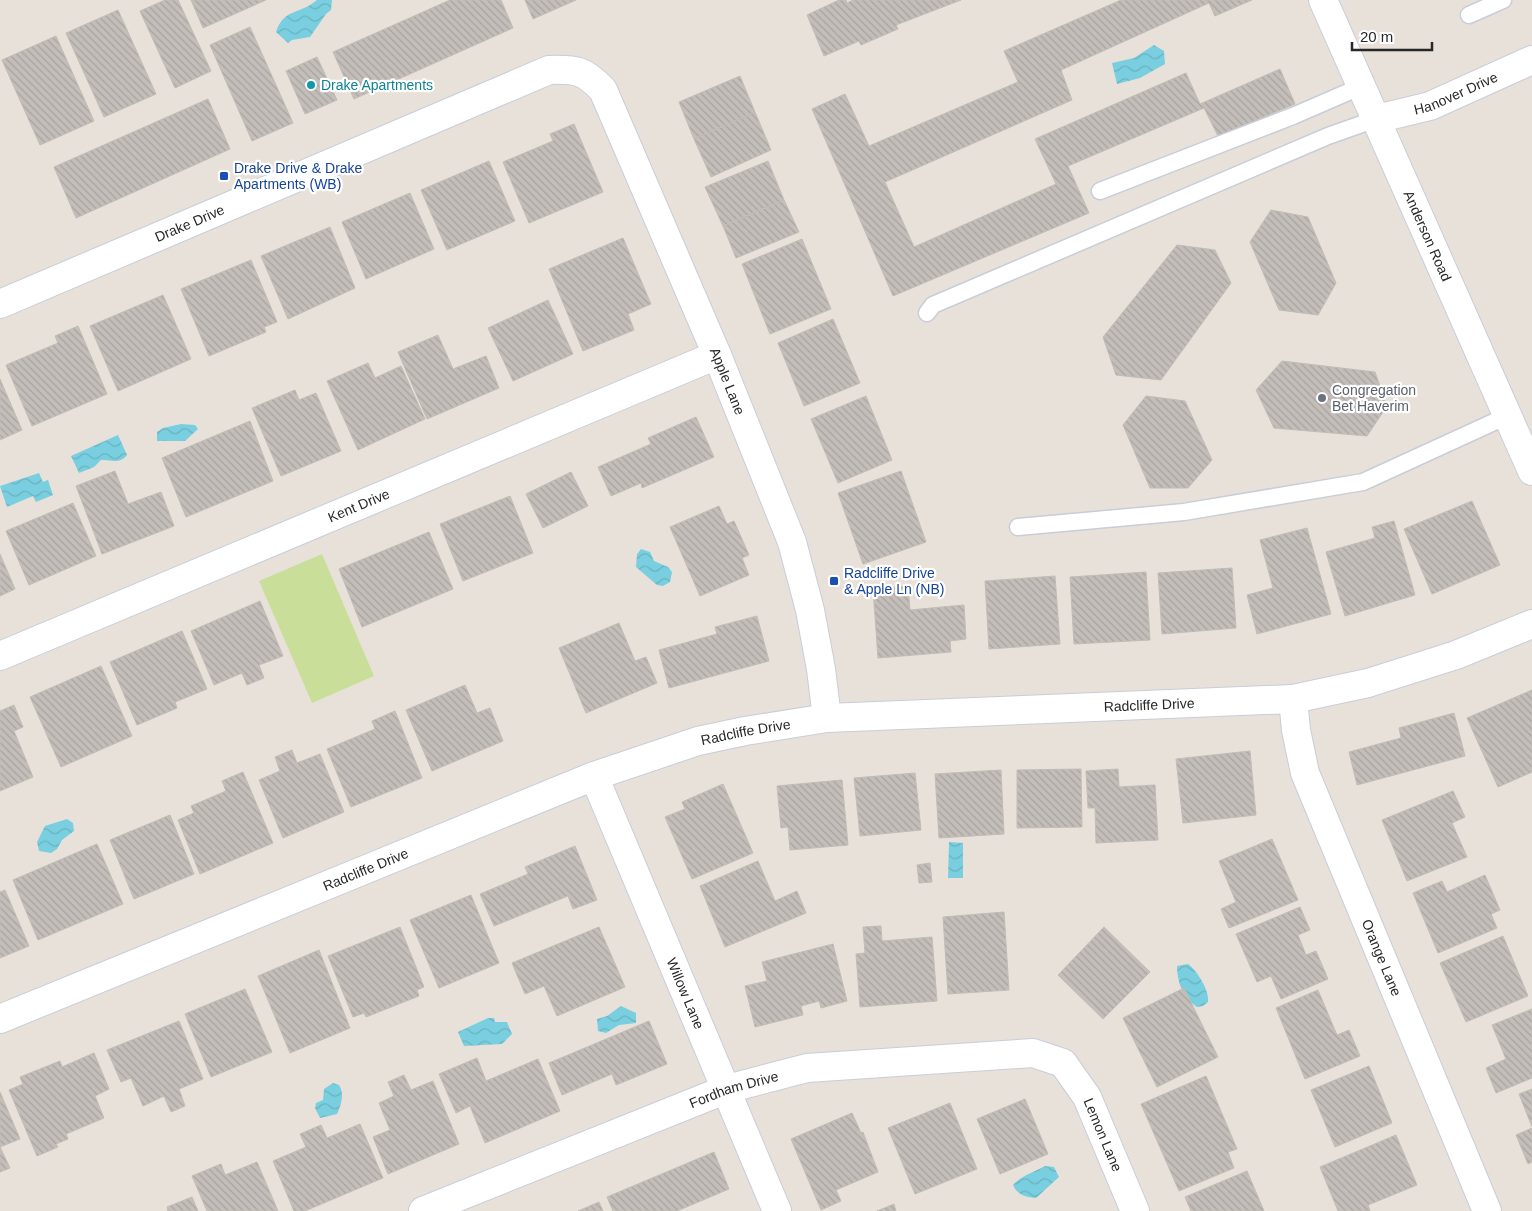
<svg xmlns="http://www.w3.org/2000/svg" width="1532" height="1211" font-family="Helvetica,sans-serif">
	<style>
		.pitch { fill: #c9df99 }
		.water { fill: url(#water-waves) }
		.building { fill: url(#building-back-hatch); stroke: #c3bcb5 }
		.lines { fill: none; stroke-linecap: round; stroke-linejoin: round }
		.service-casing { stroke: #c9cdd8; stroke-width: 19 }
		.minor-casing { stroke: #c9cdd8; stroke-width: 30 }
		.secondary-casing { stroke: #c9cdd8; stroke-width: 30 }
		.service { stroke: #fff; stroke-width: 16 }
		.minor { stroke: #fff; stroke-width: 28 }
		.secondary { stroke: #fff; stroke-width: 28 }
		.culture-dot { fill: #0f9aa8; stroke: #fff; stroke-width: 2 }
		.transit-dot { fill: #1a4fb4; stroke: #fff; stroke-width: 2 }
		.worship-dot { fill: #6b7280; stroke: #fff; stroke-width: 2 }
		.labels { text-anchor: middle; stroke-width: 4.5; stroke-linejoin: round; paint-order: stroke }
		.culture-label { font-size: 14px; fill: #0d838f; stroke: #fff; text-anchor: start }
		.street-label { font-size: 14px; fill: #272727; stroke: #fff }
		.transit-label { font-size: 14px; fill: #164399; stroke: #fff; text-anchor: start }
		.worship-label { font-size: 14px; fill: #5b616d; stroke: #fff; text-anchor: start }
	</style>
	<defs>
		<pattern id="water-waves" width="16" height="10" patternUnits="userSpaceOnUse" patternTransform="scale(1.25)"><rect width="16" height="10" fill="#79cfdf"/><path d="M0 5q4-4 8 0t8 0" fill="none" stroke="#69b2bf"/></pattern>
		<pattern id="building-back-hatch" width="6" height="6" patternUnits="userSpaceOnUse" patternTransform="scale(1.25)"><rect width="6" height="6" fill="#c4beba"/><path d="M-1 5l2 2M0 0l6 6M5-1l2 2" fill="none" stroke="#a8a3a0"/></pattern>
	</defs>
	<rect width="100%" height="100%" fill="#e8e1da"/>
	<path class="pitch" d="M322 554 374 676 312 703 259 581Z"/>
	<path class="water" d="M317 0H332L331 10 326 14 310 37 292 40 288 43 276 32C284 8 299 15 317 0Z
		M1154 45 1164 51 1165 64 1140 78 1117 84 1112 63 1134 58Z
		M181 424 195 425 198 429 185 441H157V432L163 428Z
		M118 435 127 455C119 465 111 459 101 460L94 467 79 473 71 456Z
		M39 473 43 482 48 480 53 495 36 502 33 496 7 507 0 486Z
		M641 549 650 552 654 561 668 567 672 572 670 582 663 586 657 585 636 567 637 554Z
		M67 819 73 823 74 831 62 840 57 849 51 853 39 851 37 842 45 826Z
		M949 842 963 843V878H948Z
		M1188 964C1196 969 1210 991 1208 1002L1203 1006 1197 1007C1183 998 1177 982 1177 966Z
		M621 1006 636 1013V1023L619 1025 606 1033 598 1031 597 1019 607 1016Z
		M488 1018H494L495 1022H507L512 1034 502 1044 464 1046 458 1032Z
		M333 1083 339 1085C345 1094 341 1105 337 1114L320 1118 315 1108 316 1103 323 1100 324 1089Z
		M1045 1166 1054 1167 1059 1177 1036 1198C1026 1197 1018 1196 1013 1185 1022 1175 1033 1173 1045 1166Z"/>
	<path class="building" d="M165 0H178L211 71 175 88 140 11Z
		M191 0H266L203 28Z
		M450 0H501L513 28 354 99 333 52Z
		M525 0H576L533 19Z
		M839 0H846L847 3 853 0H961L896 25 898 29 861 45 859 41 824 56 807 15Z
		M1121 0H1252L1215 16 1209 3 1061 70 1072 100 885 182 914 247 1056 184 1035 139 1186 73 1200 104 1280 69 1295 104 1218 136 1204 108 1068 166 1089 213 893 296 812 109 845 94 869 146 1018 82 1004 51Z
		M118 10 156 94 104 117 66 33Z
		M250 27 293 123 252 141 210 45Z
		M56 36 94 121 40 145 2 60Z
		M317 57 337 100 305 114 286 71Z
		M740 76 755 112 694 139 679 102Z
		M208 99 230 149 76 218 54 167Z
		M755 112 771 150 711 177 694 139Z
		M574 124 603 192 529 223 503 162 553 141 550 134Z
		M489 161 515 221 447 250 421 190Z
		M768 161 784 200 723 226 705 187Z
		M410 193 434 249 366 279 342 222Z
		M784 200 799 232 736 258 723 226Z
		M1271 210 1308 217 1336 283 1318 315 1279 310 1250 242Z
		M330 227 355 288 288 319 261 256Z
		M623 238 651 304 628 314 634 330 583 351 549 269Z
		M802 239 831 309 770 334 742 264Z
		M1177 245 1215 250 1231 283 1161 380 1116 375 1103 337Z
		M251 260 277 322 264 327 266 332 209 356 181 289Z
		M163 295 191 359 118 391 90 326Z
		M548 300 573 354 513 381 488 328Z
		M833 319 860 383 804 406 778 343Z
		M78 326 107 394 32 426 6 365 58 343 55 336Z
		M438 335 453 369 486 356 499 388 427 419 398 352Z
		M1282 361 1375 372 1387 406 1367 436 1274 428 1256 390Z
		M368 363 375 378 401 366 425 419 358 450 327 381Z
		M0 379 22 430 0 440Z
		M295 390 299 400 316 393 341 451 281 476 252 408Z
		M866 396 892 460 838 483 811 419Z
		M1146 396 1185 401 1212 460 1188 488H1150L1123 425Z
		M696 417 714 457 642 488 641 483 611 496 598 467 651 444 648 438Z
		M250 421 273 481 186 517 162 458Z
		M115 471 128 504 161 492 174 526 102 554 76 486Z
		M901 471 926 542 863 564 838 493Z
		M571 472 588 506 543 528 526 494Z
		M510 496 533 553 463 581 440 524Z
		M1472 501 1500 565 1432 594 1404 529Z
		M73 503 96 556 29 585 6 531Z
		M719 506 727 524 734 521 749 555 742 558 749 575 700 596 670 527Z
		M1394 521 1415 595 1345 616 1326 552 1375 538 1372 527Z
		M1307 528 1331 614 1257 634 1247 595 1273 588 1260 540Z
		M429 532 453 589 362 627 339 569Z
		M0 554 15 589 0 596Z
		M1232 568 1236 628 1162 634 1158 573Z
		M1146 572 1150 640 1074 644 1070 577Z
		M1055 576 1060 644 989 649 985 581Z
		M908 586 910 610 964 605 966 639 950 641 951 652 878 658 873 589Z
		M260 601 283 656 259 665 264 678 247 685 242 673 214 685 191 631Z
		M757 616 769 661 669 688 659 650 717 634 715 627Z
		M619 623 635 661 646 657 657 683 586 713 559 648Z
		M182 631 207 689 175 702 177 708 137 725 110 662Z
		M101 666 132 736 61 767 30 697Z
		M465 685 477 713 490 708 503 741 432 771 406 710Z
		M1532 690V772L1498 787 1467 718Z
		M14 705 23 727 14 731 33 777 0 791V711Z
		M395 711 422 778 351 807 327 749 375 729 372 721Z
		M1454 713 1465 756 1357 785 1349 752 1401 738 1399 728Z
		M292 750 297 763 320 754 344 812 283 838 259 780 280 771 275 757Z
		M1250 751 1256 815 1183 823 1176 759Z
		M1081 769 1082 827 1017 828V770Z
		M1118 769 1119 787 1155 785 1158 840 1096 843 1095 808H1088L1086 771Z
		M1001 770 1004 834 939 838 935 774Z
		M243 772 273 843 200 874 178 820 194 813 191 806 226 791 222 781Z
		M915 773 921 830 860 836 854 778Z
		M842 780 848 845 790 850 788 827 781 828 777 786Z
		M723 784 753 853 692 879 665 817 685 809 682 802Z
		M1453 791 1465 817 1452 823 1467 857 1407 881 1382 820Z
		M170 815 194 874 134 899 110 840Z
		M1272 839 1298 900 1229 928 1221 909 1236 902 1219 861Z
		M97 844 123 904 38 940 13 880Z
		M575 846 597 900 573 909 568 896 494 926 480 894 528 874 525 867Z
		M758 861 775 901 797 891 806 913 725 947 700 886Z
		M930 863 932 882 919 883 917 865Z
		M1485 875 1500 910 1491 914 1497 928 1438 953 1413 893 1442 881 1447 892Z
		M5 890 29 946 0 958V892Z
		M471 895 499 963 439 988 410 920Z
		M1300 907 1310 930 1298 935 1306 955 1316 951 1328 979 1281 999 1271 976 1257 982 1236 934Z
		M1004 912 1009 990 948 994 943 917Z
		M881 926 882 941 932 937 937 1001 860 1007 856 954 865 953 863 927Z
		M400 927 424 987 417 990 419 996 366 1017 364 1013 353 1017 328 956Z
		M599 927 625 987 557 1016 544 986 525 994 512 963Z
		M1104 927 1150 972 1103 1019 1058 975Z
		M1503 936 1528 996 1466 1022 1440 963Z
		M833 944 847 1001 821 1008 819 1001 801 1006 803 1015 755 1027 745 986 767 981 762 962Z
		M319 950 350 1028 290 1053 258 976Z
		M1184 988 1218 1057 1157 1087 1123 1018Z
		M245 989 272 1052 211 1077 185 1014Z
		M1318 990 1337 1035 1349 1030 1360 1056 1305 1079 1276 1008Z
		M1532 1009V1078L1496 1093 1486 1068 1506 1059 1492 1025Z
		M179 1021 203 1079 179 1089 185 1106 171 1112 164 1096 143 1106 131 1078 121 1082 107 1050Z
		M649 1021 667 1064 616 1085 612 1074 562 1095 549 1063Z
		M94 1053 109 1089 95 1096 104 1118 66 1134 68 1139 56 1144 58 1147 37 1156 9 1090 23 1084 20 1077 60 1061 62 1067Z
		M477 1058 486 1081 538 1059 560 1111 485 1143 470 1106 456 1113 439 1074Z
		M1369 1066 1392 1123 1335 1147 1311 1090Z
		M404 1075 411 1090 433 1081 459 1144 388 1174 373 1137 390 1130 379 1103 394 1096 388 1082Z
		M1206 1076 1237 1149 1228 1152 1234 1168 1179 1191 1141 1104Z
		M1532 1089V1127L1519 1094Z
		M0 1092 20 1139 0 1147 10 1168 0 1172Z
		M1025 1099 1048 1154 1000 1174 977 1119Z
		M950 1103 977 1169 915 1194 888 1128Z
		M852 1113 861 1133 863 1132 878 1172 836 1190 841 1201 821 1210 791 1139Z
		M360 1124 383 1178 305 1211H294L273 1161 306 1147 300 1134 321 1125 327 1138Z
		M1532 1128V1162L1528 1164 1516 1135Z
		M1396 1135 1417 1185 1368 1205 1370 1211H1338L1320 1167Z
		M714 1152 729 1189 677 1211H613L607 1197Z
		M257 1162 278 1211H207L192 1176 221 1164 225 1175Z
		M1247 1171 1264 1211H1191L1185 1197Z
		M192 1197 198 1211H168L167 1207Z
		M599 1202 603 1211H578Z
		M894 1204 896 1211H877Z"/>
	<g class="lines">
		<g class="service-casing">
			<path id="service" d="M1469 15 1503 0
				M1100 191 1293 116 1362 86
				M927 313 933 305 1328 136 1376 119
				M1018 527 1184 512 1363 482 1507 416"/>
		</g>
		<g class="minor-casing">
			<g id="minor">
				<path id="s1" d="M1376 119 1430 106 1532 60"/>
				<path id="s2" d="M0 304 549 70C576 69 584 70 603 90L717 355 792 542 810 610 821 669 827 718"/>
				<path id="s3" d="M0 656 717 355"/>
				<path id="s4" d="M1293 699 1296 730 1305 773 1487 1211"/>
				<path id="s5" d="M594 776 777 1211"/>
				<path id="s6" d="M0 1019 594 776 698 741 745 731 827 718 1293 699 1368 683 1456 655 1532 624"/>
				<path id="s7" d="M423 1211 727 1089 807 1068 1033 1053 1063 1063 1087 1097 1135 1211"/>
			</g>
		</g>
		<g class="secondary-casing">
			<g id="secondary">
				<path id="s8" d="M1323 0 1532 471"/>
			</g>
		</g>
		<use href="#service" class="service"/>
		<use href="#minor" class="minor"/>
		<use href="#secondary" class="secondary"/>
	</g>
	<circle class="culture-dot" cx="311" cy="85" r="5"/>
	<g class="transit-dot">
		<rect x="219" y="171" width="10" height="10" rx="2.5"/>
		<rect x="829" y="576" width="10" height="10" rx="2.5"/>
	</g>
	<circle class="worship-dot" cx="1322" cy="398" r="5"/>
	<g class="labels">
		<g class="culture-label">
			<text x="321" y="90">Drake Apartments</text>
		</g>
		<g class="street-label">
			<text dy="5" stroke="none"><textPath href="#s1" startOffset="84">Hanover Drive</textPath></text>
			<text dy="5" stroke="none"><textPath href="#s2" startOffset="206">Drake Drive</textPath></text>
			<text dy="5" stroke="none"><textPath href="#s8" startOffset="258">Anderson Road</textPath></text>
			<text dy="5" stroke="none"><textPath href="#s2" startOffset="974">Apple Lane</textPath></text>
			<text dy="5" stroke="none"><textPath href="#s3" startOffset="389">Kent Drive</textPath></text>
			<text dy="5" stroke="none"><textPath href="#s6" startOffset="1205">Radcliffe Drive</textPath></text>
			<text dy="5" stroke="none"><textPath href="#s6" startOffset="800">Radcliffe Drive</textPath></text>
			<text dy="5" stroke="none"><textPath href="#s6" startOffset="395">Radcliffe Drive</textPath></text>
			<text dy="5" stroke="none"><textPath href="#s4" startOffset="275">Orange Lane</textPath></text>
			<text dy="5" stroke="none"><textPath href="#s5" startOffset="236">Willow Lane</textPath></text>
			<text dy="5" stroke="none"><textPath href="#s7" startOffset="334">Fordham Drive</textPath></text>
			<text dy="5" stroke="none"><textPath href="#s7" startOffset="751">Lemon Lane</textPath></text>
		</g>
		<g class="transit-label">
			<text x="234" y="173">Drake Drive &amp; Drake<tspan x="234" dy="16">Apartments (WB)</tspan></text>
			<text x="844" y="578">Radcliffe Drive<tspan x="844" dy="16">&amp; Apple Ln (NB)</tspan></text>
		</g>
		<g class="worship-label">
			<text x="1332" y="395">Congregation<tspan x="1332" dy="16">Bet Haverim</tspan></text>
		</g>
	</g>
	<path d="M1352 42v8h80v-8" fill="none" stroke="#272727" stroke-width="2.5"/>
	<text x="1360" y="42" font-size="15" fill="#272727" stroke="#ffffff" stroke-width="4" paint-order="stroke">20 m</text>
</svg>
